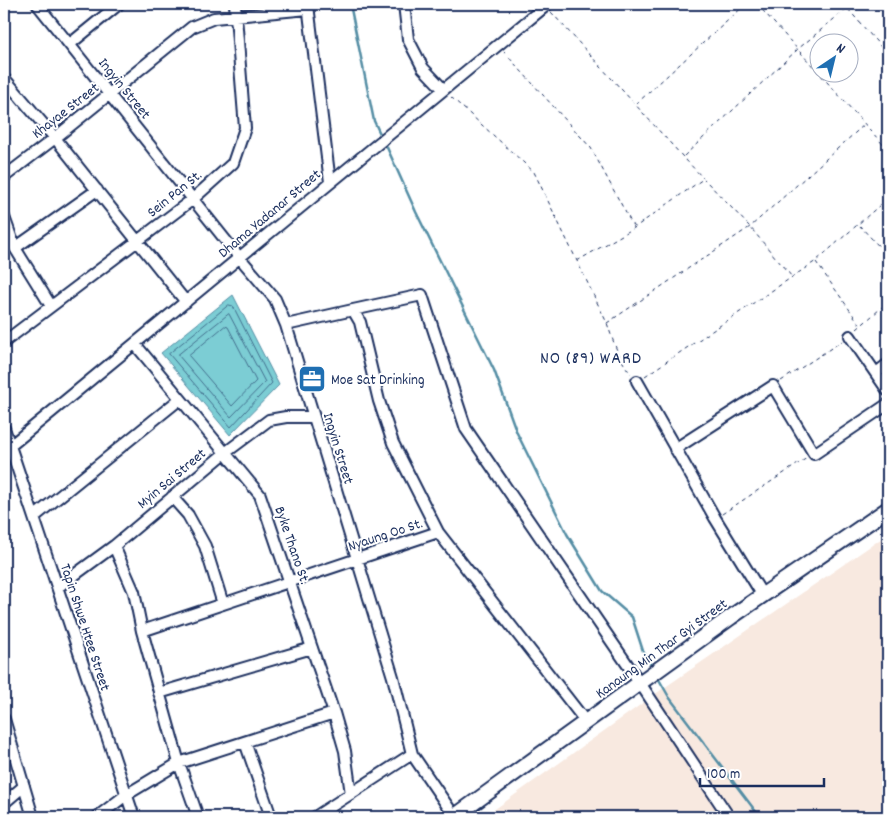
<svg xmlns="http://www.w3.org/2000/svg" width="892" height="821" font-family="Dekko,sans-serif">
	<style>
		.built { fill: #f8e9e0 }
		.water { fill: #7ccdd4; stroke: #558ea5 }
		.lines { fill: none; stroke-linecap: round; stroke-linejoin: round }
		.shore { stroke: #426e8d; stroke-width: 1 }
		.stream { stroke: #558ea5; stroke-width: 2.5 }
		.street-casing { stroke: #1b2f5e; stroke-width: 14 }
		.secondary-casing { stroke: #1b2f5e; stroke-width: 18 }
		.path { stroke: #1b2f5e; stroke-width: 1; stroke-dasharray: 4 4; stroke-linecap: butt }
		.street { stroke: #fff; stroke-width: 10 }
		.secondary { stroke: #fff; stroke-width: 14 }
		.labels { text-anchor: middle; stroke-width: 4; stroke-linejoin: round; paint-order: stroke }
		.street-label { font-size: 15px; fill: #1b2f5e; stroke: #fff }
		.poi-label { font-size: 15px; fill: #1b2f5e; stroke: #fff; text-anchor: start }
		.quarter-label { font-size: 18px; letter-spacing: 1px; fill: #1b2f5e; stroke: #fff }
	</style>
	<rect width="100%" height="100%" fill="#fff"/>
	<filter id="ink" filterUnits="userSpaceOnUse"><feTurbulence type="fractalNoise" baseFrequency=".02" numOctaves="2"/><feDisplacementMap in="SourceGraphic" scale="10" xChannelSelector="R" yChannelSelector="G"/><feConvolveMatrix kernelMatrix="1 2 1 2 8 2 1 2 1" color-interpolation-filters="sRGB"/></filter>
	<g filter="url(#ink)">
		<path class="built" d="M888 534V817H484L661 690Z"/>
		<path class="water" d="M233 295 279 385 230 435 161 353Z"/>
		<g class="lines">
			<path class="shore" d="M229 305 233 306 272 383 231 427 169 354Z
				M229 314 265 382 231 417 178 355Z
				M225 326 228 327 256 381 232 406 189 356Z"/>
			<path class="stream" d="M350 4 374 121 382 138
				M385 143 416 212 494 370 517 433 567 534 602 591 632 617 643 651 653 669
				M657 676 669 697 760 817"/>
			<g class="street-casing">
				<path id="street" d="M37 4 239 257 275 299 286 325 393 677 412 754 455 817
					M404 4 408 39 423 68 443 89
					M308 5 330 182
					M70 44 119 4
					M4 78 55 138 186 302
					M4 177 55 138 192 27 214 18 308 9
					M4 217 15 248 51 306
					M15 248 97 190
					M353 310 422 295 466 429 640 683 729 817
					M286 325 353 310 360 322 379 401 393 443 438 532
					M850 336 888 391
					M4 342 193 199 233 163 245 128 235 4
					M135 344 260 495 334 713 345 751 351 794
					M876 373 888 364
					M637 381 715 518 763 596
					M4 428 134 817
					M675 449 773 386 814 454 888 404
					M4 451 548 4
					M172 497 188 515 205 546 223 604
					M34 517 180 399
					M114 546 134 592 142 631 179 763 198 817
					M58 587 114 546 225 453 269 420 286 417H314
					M142 631 438 532 586 722
					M159 693 312 648
					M4 719 33 817
					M245 742 271 817
					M4 803 24 786
					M97 817 126 795 179 763 334 713
					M315 817 412 754"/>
			</g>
			<g class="secondary-casing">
				<path id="secondary" d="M454 817 731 617 888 509"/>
			</g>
			<path class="path" d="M757 4 888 150
				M848 9 888 55
				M551 12 683 157 750 227 792 277
				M504 52 591 148 634 228
				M451 97 534 172 607 323C613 341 619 359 631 374
				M636 104 746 4
				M684 156 798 49 852 4
				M859 225 888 256
				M577 261 634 228 703 179
				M816 262 861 326
				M607 323 750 227 865 124
				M857 329 888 302
				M645 376 816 261 888 198
				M781 381 842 341
				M722 514 807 458"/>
			<use href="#street" class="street"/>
			<use href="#secondary" class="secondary"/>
		</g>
	</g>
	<defs>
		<g id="office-square" transform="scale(1.4375)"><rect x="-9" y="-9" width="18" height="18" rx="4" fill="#1f6fb2" stroke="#fff"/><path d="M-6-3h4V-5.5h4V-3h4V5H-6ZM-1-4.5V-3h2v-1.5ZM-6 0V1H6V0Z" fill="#fff"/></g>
	</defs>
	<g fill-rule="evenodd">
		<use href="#office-square" x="312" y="379"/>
	</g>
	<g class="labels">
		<g class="street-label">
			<text transform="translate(125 88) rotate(51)" y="5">Ingyin Street</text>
			<text transform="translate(65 110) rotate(-38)" y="5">Khayae Street</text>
			<text transform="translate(174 193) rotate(-39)" y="5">Sein Pan St.</text>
			<text transform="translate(269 213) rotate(-40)" y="5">Dhama Yadanar Street</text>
			<text transform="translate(339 448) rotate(73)" y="5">Ingyin Street</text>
			<text transform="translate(171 478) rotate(-40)" y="5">Myin Sai Street</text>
			<text transform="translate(385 534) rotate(-18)" y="5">Nyaung Oo St.</text>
			<text transform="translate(293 545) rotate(71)" y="5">Byke Thano St.</text>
			<text transform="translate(86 627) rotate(72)" y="5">Tapin Shwe Htee Street</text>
			<text transform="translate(661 648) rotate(-36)" y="5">Kanaung Min Thar Gyi Street</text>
		</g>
		<g class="poi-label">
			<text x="331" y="384">Moe Sat Drinking</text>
		</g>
		<g class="quarter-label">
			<text x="591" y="363">NO (89) WARD</text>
		</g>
	</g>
	<rect width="892" height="821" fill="none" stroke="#fff" stroke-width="20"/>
	<rect x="10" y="10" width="872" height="801" fill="none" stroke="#1b2f5e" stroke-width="2" filter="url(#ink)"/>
	<g transform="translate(834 58) rotate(35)"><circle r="24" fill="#ffffff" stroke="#a4acbf"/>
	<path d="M0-4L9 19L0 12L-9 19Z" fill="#1f6fb2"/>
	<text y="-8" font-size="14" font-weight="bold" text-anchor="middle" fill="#1b2f5e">N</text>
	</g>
	<path d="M700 778v8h124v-8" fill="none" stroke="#1b2f5e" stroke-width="2.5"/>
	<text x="707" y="778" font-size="15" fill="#1b2f5e" stroke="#ffffff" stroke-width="4" paint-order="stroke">100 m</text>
</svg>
